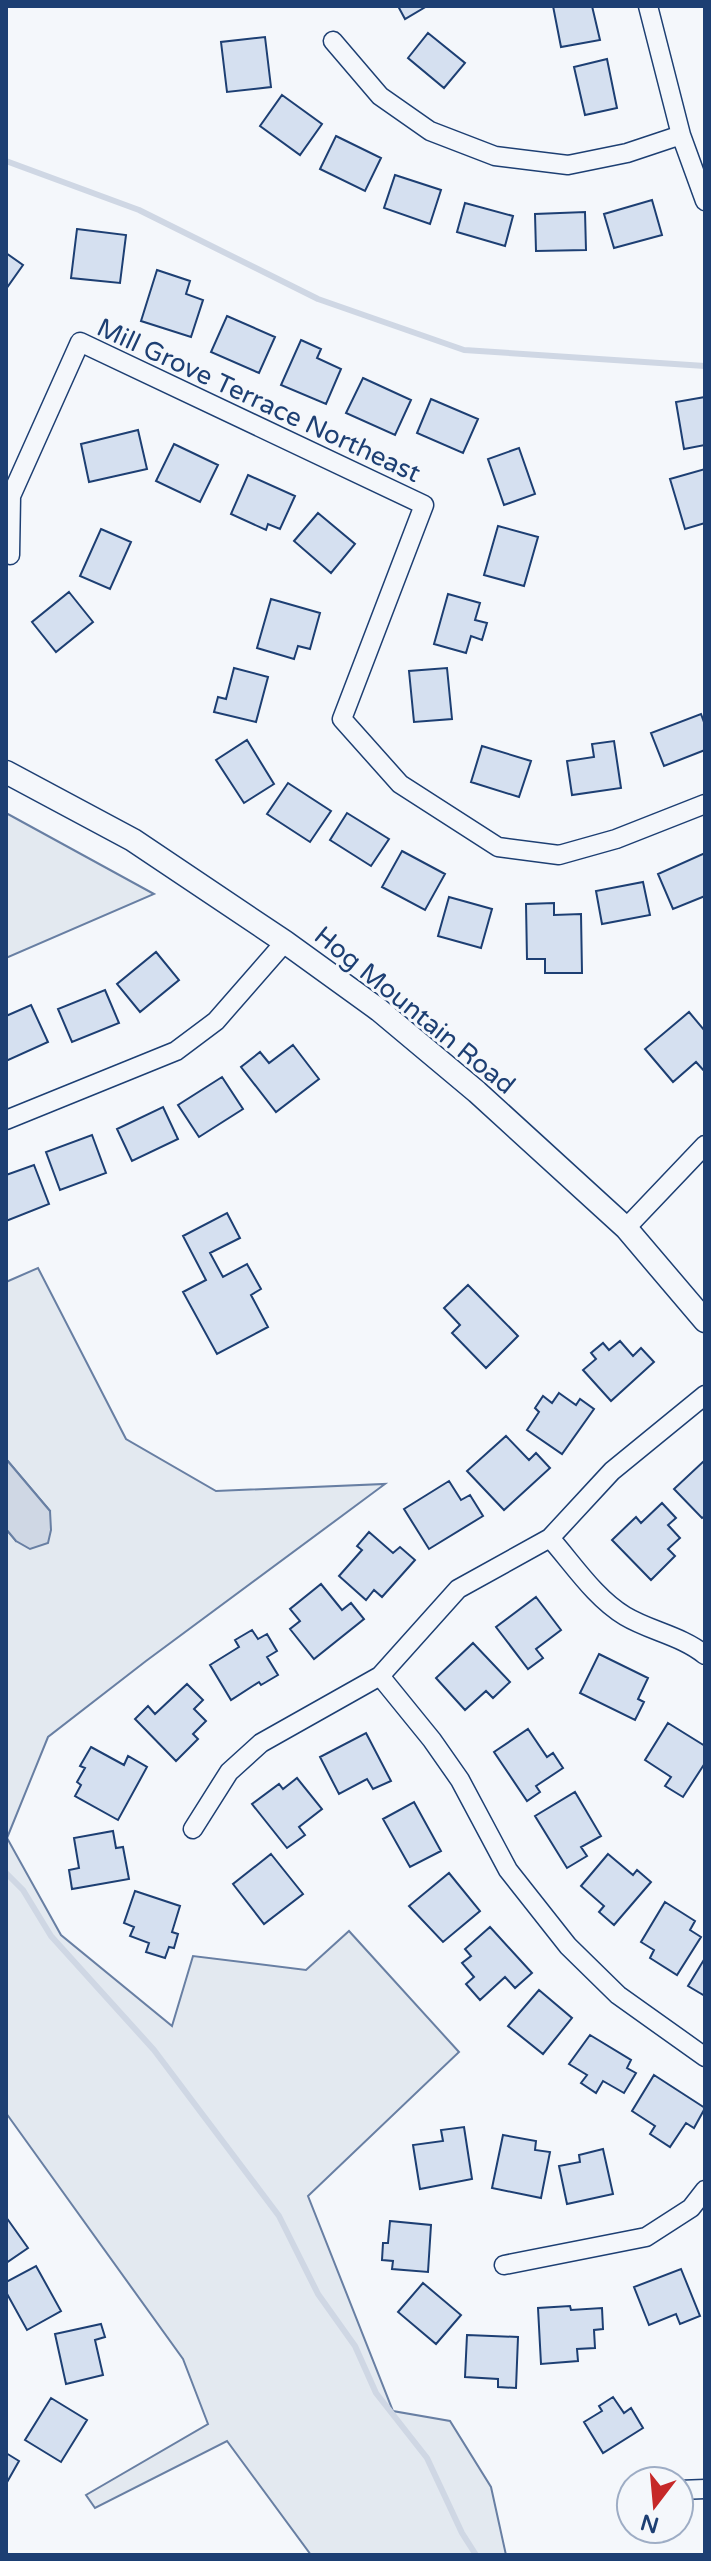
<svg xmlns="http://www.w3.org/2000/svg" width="711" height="2561" font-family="'Varela Round',sans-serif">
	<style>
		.green { fill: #e3e9f0; stroke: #687fa3; stroke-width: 2 }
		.water { fill: #cfd7e4; stroke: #687fa3; stroke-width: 2 }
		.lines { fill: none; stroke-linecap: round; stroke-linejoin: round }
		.stream { stroke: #cfd7e4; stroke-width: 6 }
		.building { fill: #d5e0f0; stroke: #1d3f73; stroke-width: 2 }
		.minor-casing { stroke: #1d3f73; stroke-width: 21 }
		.tertiary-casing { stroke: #1d3f73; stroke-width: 25 }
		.minor { stroke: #f4f7fb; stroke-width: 18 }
		.tertiary { stroke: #f4f7fb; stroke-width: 22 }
		.labels { text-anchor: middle; stroke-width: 6; stroke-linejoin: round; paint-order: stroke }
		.street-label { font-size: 26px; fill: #1d3f73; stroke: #f4f7fb }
	</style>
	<rect width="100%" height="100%" fill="#f4f7fb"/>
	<path class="green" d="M6 813 154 894 6 958Z
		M38 1268 126 1439 216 1491 385 1484 146 1661 48 1737 7 1838 61 1935 172 2026 193 1956 306 1970 349 1931 459 2052 308 2196 393 2411 450 2421 491 2487 506 2555H311L227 2441 95 2508 86 2495 208 2424 183 2359 6 2113V1529L16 1541 50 1511 6 1459V1282Z"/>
	<path class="water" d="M6 1459 50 1511 51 1530 48 1543 30 1549 16 1541 6 1529Z"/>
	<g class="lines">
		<path class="stream" d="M6 161 139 210 318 299 464 350 705 366
			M6 1873 23 1890 51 1936 154 2050 279 2216 318 2294 355 2346 376 2393 427 2458 462 2533 476 2555"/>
	</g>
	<path class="building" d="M398 6H427L405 19Z
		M553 6H592L600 40 561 47Z
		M428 33 465 63 444 88 408 58Z
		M265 37 271 87 227 92 221 42Z
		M607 59 617 108 585 115 574 67Z
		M282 95 322 124 300 155 260 126Z
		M336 136 381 158 365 191 320 169Z
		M395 175 441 190 430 224 384 208Z
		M652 200 662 235 614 248 604 214Z
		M465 203 513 216 505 246 457 232Z
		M585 212 586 250 536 251 535 214Z
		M77 229 126 235 120 283 71 278Z
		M6 253 23 265 6 289Z
		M157 270 190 281 186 294 203 300 191 337 141 321Z
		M227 316 275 337 259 373 211 352Z
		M301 340 321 349 317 358 341 369 326 404 281 385Z
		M363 378 411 400 395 435 346 413Z
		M705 397V445L684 449 676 402Z
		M431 399 478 419 463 453 417 433Z
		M138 430 147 469 89 482 81 444Z
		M174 444 218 465 200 502 156 481Z
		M519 448 535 494 504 505 488 459Z
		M705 469V523L685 529 670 479Z
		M248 475 295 496 280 529 268 524 266 530 231 514Z
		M318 513 355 544 331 573 294 541Z
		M498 526 538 537 524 586 484 575Z
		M101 529 131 542 110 589 80 576Z
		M69 592 93 622 56 652 32 622Z
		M448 594 480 603 475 620 487 623 482 640 471 636 466 653 434 644Z
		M271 599 320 613 310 649 298 646 294 659 257 648Z
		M234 668 268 677 256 722 214 712 218 697 226 699Z
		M447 668 452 719 414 722 409 671Z
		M701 714 705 725V750L664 766 651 733Z
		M247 740 274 784 244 803 216 760Z
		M614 741 621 788 572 795 567 761 594 757 592 744Z
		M482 746 531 761 519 797 471 782Z
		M288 783 331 811 310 842 267 814Z
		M347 813 389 839 371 866 330 840Z
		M402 851 445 874 425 910 382 887Z
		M705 853V896L673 909 658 874Z
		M643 882 650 915 602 924 596 891Z
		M449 897 492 909 481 948 438 936Z
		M554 903V915L581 914 582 973H545V959H527L526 904Z
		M156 952 179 980 140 1012 117 984Z
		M105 990 119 1023 72 1042 58 1009Z
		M31 1005 48 1042 6 1061V1016Z
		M689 1012 705 1031V1072L696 1062 673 1082 645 1049Z
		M293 1045 319 1079 276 1112 241 1067 260 1052 269 1063Z
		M222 1077 243 1109 199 1137 178 1105Z
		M163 1107 178 1139 132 1161 117 1129Z
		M92 1135 106 1173 60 1190 46 1152Z
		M34 1165 49 1204 6 1221V1175Z
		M227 1213 240 1238 210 1253 223 1277 247 1264 261 1289 251 1295 268 1327 217 1354 183 1292 206 1280 183 1236Z
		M468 1285 518 1336 486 1368 452 1333 460 1325 444 1308Z
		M620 1341 633 1356 641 1348 654 1362 611 1401 583 1370 596 1359 591 1353 603 1343 609 1350Z
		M559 1393 576 1405 580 1399 594 1409 562 1454 527 1430 539 1412 535 1408 543 1396 552 1403Z
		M506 1436 529 1460 536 1453 550 1468 504 1510 467 1471Z
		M705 1460V1516L702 1518 674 1489Z
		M449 1481 461 1500 470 1495 483 1516 429 1549 404 1509Z
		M662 1503 676 1518 668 1525 680 1538 668 1549 675 1556 651 1580 612 1540 636 1517 641 1523Z
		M369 1532 393 1553 400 1547 415 1560 382 1597 374 1590 366 1600 339 1576 362 1550 357 1546Z
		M321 1584 342 1610 351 1603 364 1619 314 1659 290 1629 300 1621 290 1609Z
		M536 1597 561 1630 536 1649 543 1658 528 1669 496 1627Z
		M252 1630 258 1639 267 1634 277 1651 267 1657 278 1675 261 1685 259 1682 231 1700 210 1665 239 1647 235 1640Z
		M473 1643 510 1682 493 1698 486 1691 465 1710 436 1678Z
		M599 1654 648 1678 638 1699 644 1702 635 1720 580 1693Z
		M187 1684 203 1700 194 1709 206 1721 193 1734 198 1739 176 1761 135 1719 148 1706 155 1714Z
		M668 1723 705 1746V1763L683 1797 665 1786 671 1777 645 1760Z
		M528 1729 547 1757 553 1753 563 1768 536 1786 540 1792 527 1801 494 1752Z
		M366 1733 391 1781 373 1789 367 1779 339 1794 320 1757Z
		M91 1747 124 1765 128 1756 147 1767 118 1820 75 1796 81 1785 77 1782 85 1768 80 1766Z
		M297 1778 322 1809 299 1827 305 1835 287 1848 252 1804 279 1784 283 1789Z
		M575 1792 601 1836 581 1847 587 1856 567 1868 535 1816Z
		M414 1802 441 1851 410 1867 383 1819Z
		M113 1831 116 1848 123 1847 129 1879 72 1889 69 1870 79 1868 74 1838Z
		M271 1854 303 1894 264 1924 233 1884Z
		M608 1854 633 1875 637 1870 651 1882 614 1925 599 1912 604 1906 581 1886Z
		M449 1873 480 1911 443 1942 409 1906Z
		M135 1891 180 1906 172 1932 178 1934 174 1948 169 1947 165 1958 146 1952 149 1943 130 1936 134 1927 124 1923Z
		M665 1902 695 1921 690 1930 701 1937 677 1975 650 1958 654 1950 641 1942Z
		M490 1927 532 1973 515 1988 505 1977 480 2000 466 1984 474 1977 462 1963 471 1956 465 1949Z
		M705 1958V1996L688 1986Z
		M539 1990 572 2018 543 2054 508 2026Z
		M590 2035 631 2060 627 2068 636 2073 624 2093 603 2081 596 2093 581 2083 587 2075 569 2064Z
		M654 2075 705 2108 694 2128 686 2123 670 2147 650 2134 655 2126 632 2111Z
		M464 2127 472 2179 420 2189 413 2145 443 2141 441 2130Z
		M503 2135 536 2141 535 2150 550 2152 541 2198 492 2188Z
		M603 2149 613 2194 567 2204 559 2166 580 2162 579 2155Z
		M6 2217 28 2248 6 2263Z
		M390 2221 431 2225 428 2272 392 2269 393 2261 382 2260 383 2243H388Z
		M36 2266 61 2311 27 2330 6 2292V2282Z
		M681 2269 700 2316 680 2324 676 2314 649 2325 634 2287Z
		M423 2283 461 2315 436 2344 398 2312Z
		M570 2306 571 2310 602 2308 603 2329 594 2330 595 2348 577 2349 578 2361 541 2364 538 2308Z
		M101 2324 105 2337 95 2340 103 2375 66 2384 55 2334Z
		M467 2335 518 2337 516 2388 498 2387V2379L465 2377Z
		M613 2397 624 2413 631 2408 643 2428 603 2453 584 2422 602 2411 599 2406Z
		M51 2398 87 2420 61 2462 25 2440Z
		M6 2453 19 2461 6 2484Z"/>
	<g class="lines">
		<g class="minor-casing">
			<path id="minor" d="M648 6 681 135 705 201
				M333 41 380 96 430 131 495 156 568 165 627 153 681 135
				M10 555 11 496 80 342 424 505 342 719 400 784 498 847 559 855 616 839 705 804
				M6 1120 176 1051 216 1021 285 942
				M626 1228 705 1145
				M550 1538C573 1564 595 1598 625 1616 650 1631 682 1636 705 1655
				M380 1676 432 1740 460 1780 508 1870 568 1946 618 1995 705 2057
				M193 1829 229 1772 261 1743 380 1676 458 1589 550 1538 612 1471 705 1395
				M504 2265 646 2237 691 2208 705 2190
				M679 2490 705 2489"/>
		</g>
		<g class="tertiary-casing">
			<path id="tertiary" d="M6 772 133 840 285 942 379 1010 477 1092 626 1228 705 1321"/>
		</g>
		<use href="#minor" class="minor"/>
		<use href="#tertiary" class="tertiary"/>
	</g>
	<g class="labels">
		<g class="street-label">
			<text transform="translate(259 400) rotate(25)" y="9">Mill Grove Terrace Northeast</text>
			<text transform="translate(415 1010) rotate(39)" y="9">Hog Mountain Road</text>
		</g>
	</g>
	<rect width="711" height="2561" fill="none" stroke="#1d3f73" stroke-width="16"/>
	<g transform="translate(655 2505) rotate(196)"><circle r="38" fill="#f4f7fb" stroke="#9eadc5" stroke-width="2"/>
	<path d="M0-6L14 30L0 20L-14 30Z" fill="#c62828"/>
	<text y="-12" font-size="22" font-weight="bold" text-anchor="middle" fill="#1d3f73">N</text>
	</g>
</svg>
